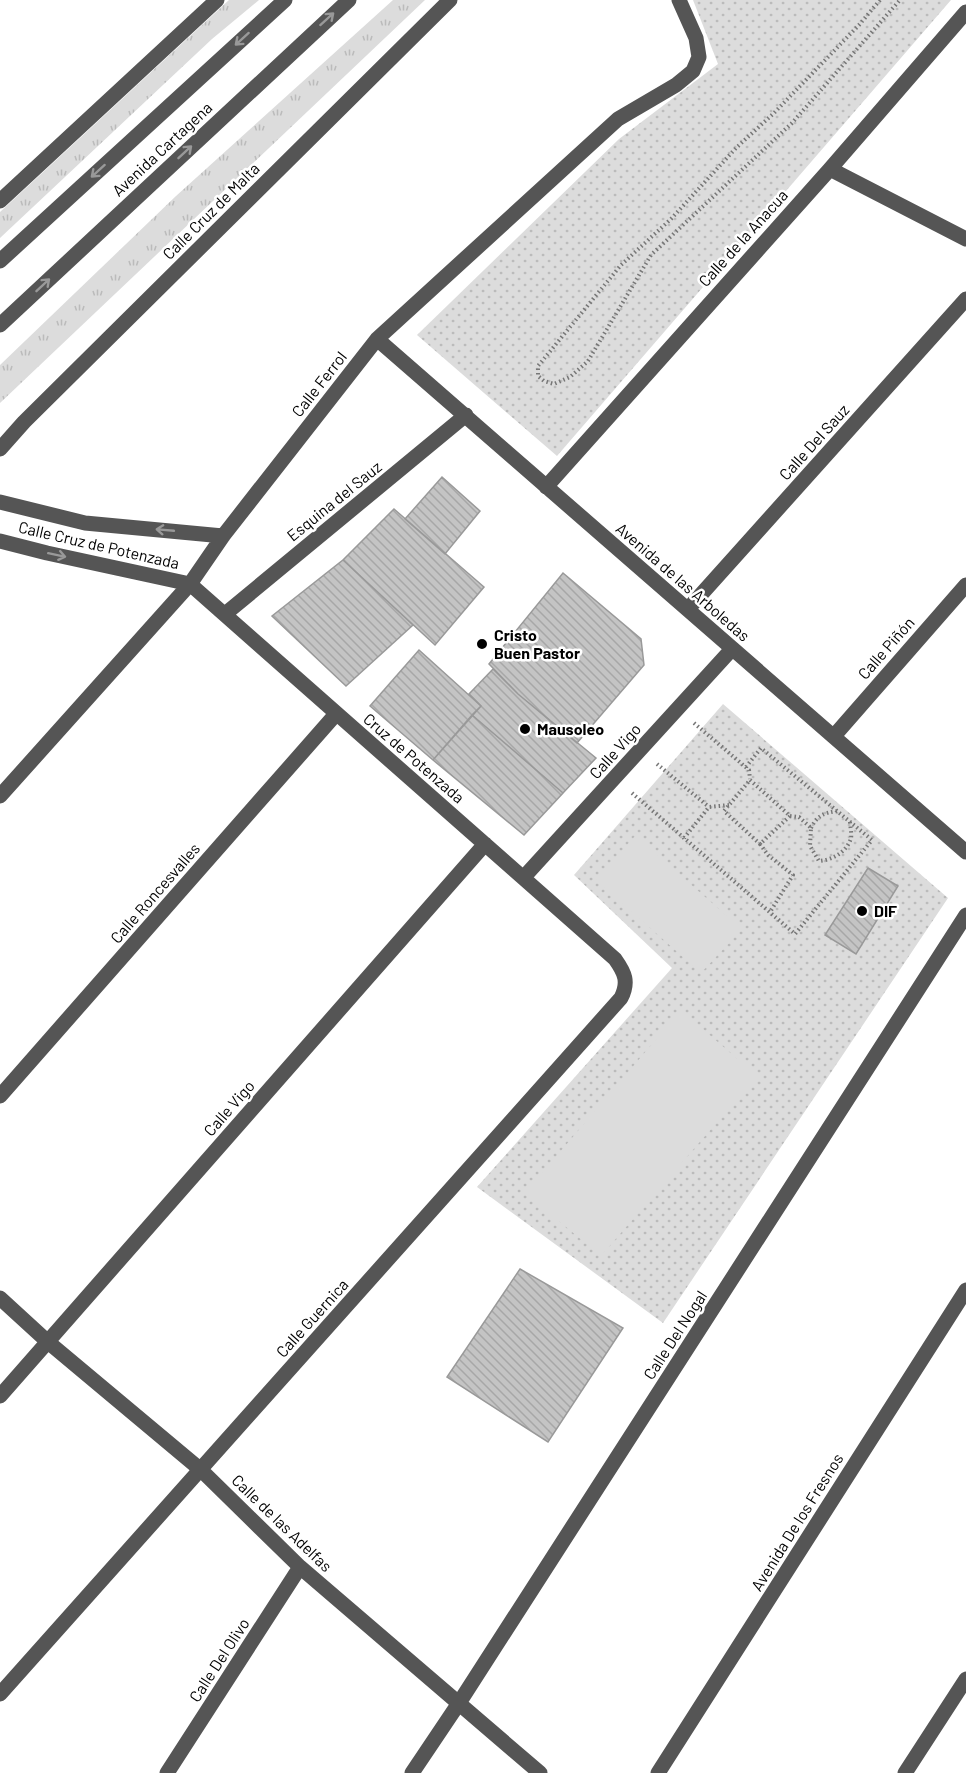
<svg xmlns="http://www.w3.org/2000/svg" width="966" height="1773" font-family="Barlow,sans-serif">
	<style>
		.grass { fill: url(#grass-tufts) }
		.park { fill: url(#park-dots) }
		.pitch { fill: #dcdcdc }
		.building { fill: url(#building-back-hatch); stroke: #999; stroke-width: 1.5 }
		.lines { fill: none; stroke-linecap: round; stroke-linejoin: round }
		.path { stroke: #777; stroke-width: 4; stroke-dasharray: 1.5 3; stroke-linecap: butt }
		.minor { stroke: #555; stroke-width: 15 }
		.oneway { stroke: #999 }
		.poi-dot { fill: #000; stroke: #fff; stroke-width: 2 }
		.labels { text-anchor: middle; stroke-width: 5; stroke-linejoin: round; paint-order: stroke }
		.street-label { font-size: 16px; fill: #000; stroke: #fff }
		.poi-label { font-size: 16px; font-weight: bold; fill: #000; stroke: #fff; text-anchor: start }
	</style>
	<defs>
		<pattern id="grass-tufts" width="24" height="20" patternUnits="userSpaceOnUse" patternTransform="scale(1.5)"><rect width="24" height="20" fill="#dcdcdc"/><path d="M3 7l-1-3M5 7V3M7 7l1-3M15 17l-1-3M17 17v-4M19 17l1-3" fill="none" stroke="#bbb"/></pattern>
		<pattern id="park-dots" width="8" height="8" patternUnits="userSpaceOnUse" patternTransform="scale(1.5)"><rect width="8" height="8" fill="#dcdcdc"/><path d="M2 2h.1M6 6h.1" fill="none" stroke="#bbb" stroke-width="1.8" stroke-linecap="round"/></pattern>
		<pattern id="building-back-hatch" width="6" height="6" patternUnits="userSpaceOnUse" patternTransform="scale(1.5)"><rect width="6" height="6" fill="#c4c4c4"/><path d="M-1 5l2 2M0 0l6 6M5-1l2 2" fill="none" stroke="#a7a7a7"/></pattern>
	</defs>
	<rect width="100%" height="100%" fill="#fff"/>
	<path class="grass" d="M229 0H259L212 39 0 238V212Z
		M393 0H425L0 403V365L176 196Z"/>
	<path class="park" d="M693 0H951L557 456 417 335 619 139 718 64Z
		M723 704 948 898 663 1323 477 1187 672 968 574 875Z"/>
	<path class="pitch" d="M635 836 742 929 701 973 596 880Z
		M681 1010 757 1076 601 1256 525 1193Z"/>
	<path class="building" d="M442 477 480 511 445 554 405 519Z
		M394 509 484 587 435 645 343 560Z
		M343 560 413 625 346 686 272 616Z
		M563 573 641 639 644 665 577 743 518 694 489 664Z
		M419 650 481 706 433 760 370 706Z
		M493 669 518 694 596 758 563 793 472 715 481 706 469 694Z
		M472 715 563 793 524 835 433 760Z
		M868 868 898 886 856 954 825 935Z
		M520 1269 623 1328 548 1442 447 1377Z"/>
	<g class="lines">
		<path class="path" d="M880 0 859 25 774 113 736 148 671 219 621 265 538 366V376L544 381 554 384 570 377 588 361 651 255 792 123 900 0
			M694 723 749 770 750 779
			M657 764 709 807
			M750 780 790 816 760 844 724 811Z
			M632 793 795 934 872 840 761 748 746 767
			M790 816 799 817 811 828 810 846 819 861C832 860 847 852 851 838 852 834 850 826 850 822
			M811 828C817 816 823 813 837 811
			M684 838 709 807 729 805
			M760 844 768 855 793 875 770 912"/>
		<path class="minor" d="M830 169 966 239
			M0 201 217 0
			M0 261 285 0
			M0 325 349 0
			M377 339 966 852
			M0 449 24 422 450 0
			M546 487 830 169 966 12
			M0 502 85 523 223 536
			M0 541 47 553 190 584 615 959C625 973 629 982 621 998L0 1694
			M688 609 966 299
			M225 614 466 415
			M834 736 966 585
			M0 796 190 584 223 536 377 339 618 119 676 85 693 71 699 57 696 38 679 0
			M524 877 732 649
			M0 1096 336 714
			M0 1298 48 1342 201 1470 300 1567 540 1773
			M0 1396 485 844
			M167 1773 300 1567
			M412 1773 459 1703 966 915
			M658 1773 966 1290
			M905 1773 966 1679"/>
	</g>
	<defs><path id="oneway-shaft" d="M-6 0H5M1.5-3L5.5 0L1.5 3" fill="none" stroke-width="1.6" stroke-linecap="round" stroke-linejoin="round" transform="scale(1.5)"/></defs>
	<g class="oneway">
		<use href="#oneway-shaft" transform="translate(327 19) rotate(-42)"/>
		<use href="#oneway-shaft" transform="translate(242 39) rotate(138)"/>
		<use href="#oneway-shaft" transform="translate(185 152) rotate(-43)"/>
		<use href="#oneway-shaft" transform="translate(98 171) rotate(138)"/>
		<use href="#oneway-shaft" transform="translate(43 285) rotate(-43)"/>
		<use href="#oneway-shaft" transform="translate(165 530) rotate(-175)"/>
		<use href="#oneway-shaft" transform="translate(57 555) rotate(12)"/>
	</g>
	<g class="poi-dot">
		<circle cx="482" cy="644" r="6"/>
		<circle cx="525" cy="729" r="6"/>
		<circle cx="862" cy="911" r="6"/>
	</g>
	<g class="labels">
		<g class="street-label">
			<text transform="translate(162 149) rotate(-43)" y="6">Avenida Cartagena</text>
			<text transform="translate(211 211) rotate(-45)" y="6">Calle Cruz de Malta</text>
			<text transform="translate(743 238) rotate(-48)" y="6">Calle de la Anacua</text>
			<text transform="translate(319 384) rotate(-52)" y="6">Calle Ferrol</text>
			<text transform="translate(814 442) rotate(-48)" y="6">Calle Del Sauz</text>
			<text transform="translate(334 501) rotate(-39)" y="6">Esquina del Sauz</text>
			<text transform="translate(99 545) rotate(13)" y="6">Calle Cruz de Potenzada</text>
			<text transform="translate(683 582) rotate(41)" y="6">Avenida de las Arboledas</text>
			<text transform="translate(886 648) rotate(-49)" y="6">Calle Piñón</text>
			<text transform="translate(615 751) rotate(-48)" y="6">Calle Vigo</text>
			<text transform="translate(414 758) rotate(41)" y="6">Cruz de Potenzada</text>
			<text transform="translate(155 893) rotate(-49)" y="6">Calle Roncesvalles</text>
			<text transform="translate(229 1108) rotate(-49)" y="6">Calle Vigo</text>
			<text transform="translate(312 1318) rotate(-48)" y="6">Calle Guernica</text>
			<text transform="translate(675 1335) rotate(-57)" y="6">Calle Del Nogal</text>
			<text transform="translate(797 1522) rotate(-58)" y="6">Avenida De los Fresnos</text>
			<text transform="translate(282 1523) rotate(44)" y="6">Calle de las Adelfas</text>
			<text transform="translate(219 1660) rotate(-57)" y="6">Calle Del Olivo</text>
		</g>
		<g class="poi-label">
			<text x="494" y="641">Cristo<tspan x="494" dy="18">Buen Pastor</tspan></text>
			<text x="537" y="735">Mausoleo</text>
			<text x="874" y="917">DIF</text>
		</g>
	</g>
</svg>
